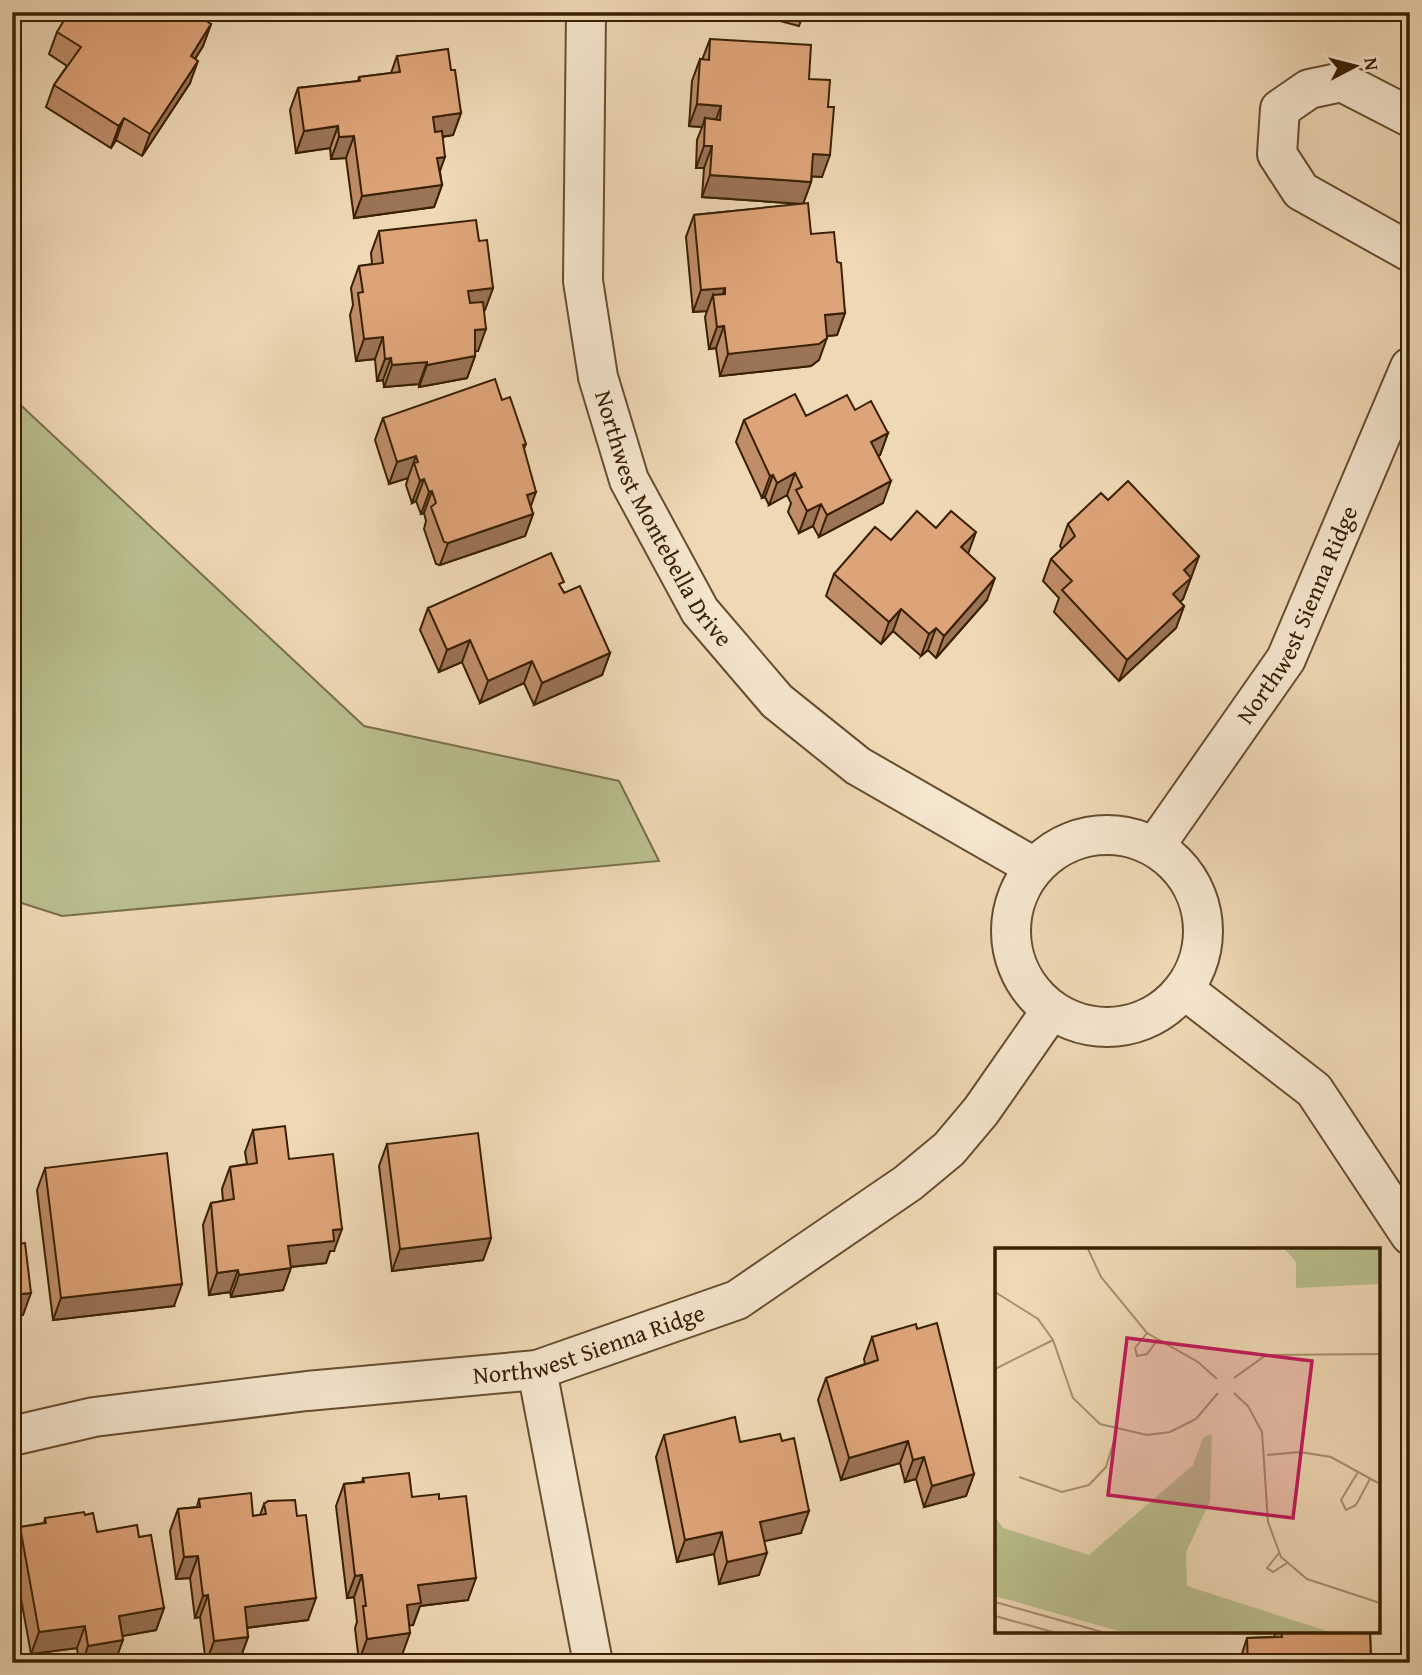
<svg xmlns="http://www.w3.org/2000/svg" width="1422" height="1675" font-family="'Gentium Book Plus',serif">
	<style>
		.green { fill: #babf8d; stroke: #7a7048; stroke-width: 2 }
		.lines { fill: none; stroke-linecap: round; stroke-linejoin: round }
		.street-casing { stroke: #664e2f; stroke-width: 42 }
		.street { stroke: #f5e6cf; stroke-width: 38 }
		.wall { fill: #bf8d68; stroke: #392002; stroke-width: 2 }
		.shaded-wall { fill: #9b7355; stroke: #392002; stroke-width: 2 }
		.building { fill: #dea479; stroke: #392002; stroke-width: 2 }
		.labels { text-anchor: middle; stroke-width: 5; stroke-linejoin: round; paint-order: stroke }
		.street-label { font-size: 24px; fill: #392002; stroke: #f5e6cf }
		.inset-road { fill: none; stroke: #a68f6d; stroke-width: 2 }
		.view { fill: #c2185b; fill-opacity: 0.15; stroke: #c2185b; stroke-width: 3.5 }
		.inset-edge { fill: none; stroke: #392002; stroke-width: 3.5 }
	</style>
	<rect width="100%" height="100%" fill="#efd9b5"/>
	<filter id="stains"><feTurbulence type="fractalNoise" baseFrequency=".00286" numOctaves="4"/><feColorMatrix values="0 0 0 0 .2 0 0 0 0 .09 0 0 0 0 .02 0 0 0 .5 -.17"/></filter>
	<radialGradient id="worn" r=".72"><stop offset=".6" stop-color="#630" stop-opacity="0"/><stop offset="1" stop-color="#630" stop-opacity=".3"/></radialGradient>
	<path class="green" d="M12 397 364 726 619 781 659 861 62 916 12 900Z"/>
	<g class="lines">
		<g class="street-casing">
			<g id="street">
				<path id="s1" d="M586 12 583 281 598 377 629 480 700 611 777 701 858 766 1034 867"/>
				<path d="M1410 117 1342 82 1309 89 1280 109 1277 154 1301 191 1410 252"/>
				<circle cx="1107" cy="931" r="96"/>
				<path id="s2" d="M1155 846 1286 659 1410 367"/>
				<path d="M1185 990 1314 1090 1410 1235"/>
				<path d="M537 1370 593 1663"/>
				<path id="s3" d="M12 1436 94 1417 307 1391 537 1370 737 1300 908 1183 949 1149 981 1111 1050 1012"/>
			</g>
		</g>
		<use href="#street" class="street"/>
	</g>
	<path class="wall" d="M746 12H804L799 26Z
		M211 24 203 46 195 59 190 83 142 156 116 140 111 148 46 107 54 85 67 66 49 54 57 32Z
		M710 39 809 79 822 177 812 176 811 182 803 204 811 234 837 262 845 313 837 335 826 336 819 360 811 366 720 376 716 348 709 349 705 317 707 311 693 312 686 237 694 215 803 204 702 197 704 168H696L697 140 702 127 689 126 692 81 700 59 702 60Z
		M397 56 451 70 461 113 453 135 443 137 440 172 442 185 434 207 354 218 346 158 331 159 330 148 296 153 290 110 298 88 358 81 359 77 391 73Z
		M379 231 479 241 493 288 484 311 478 351H475V356L467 378 419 387V384L384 387 383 380 377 381 375 359 356 361 350 315 353 305 351 288 359 266 372 264 371 253Z
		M502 400 526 444 524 449 531 507 533 514 525 536 440 565 436 564 424 529 426 521 424 513 421 514 416 501 412 503 406 485 408 478 389 484 375 440 383 418Z
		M855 410 888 433 880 455 878 456 883 503 819 537 813 526 799 533 788 512 791 503 787 495 769 505 765 497 762 498 736 442 744 420 806 416Z
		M1108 500 1199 556 1183 599 1180 602 1184 606 1176 628 1119 681 1054 612 1059 598 1043 581 1051 559 1062 549 1060 546 1068 524Z
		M936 528 968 553 987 600 936 658 928 650 921 656 893 631 881 644 826 596 834 574 891 540Z
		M562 589 564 593 610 653 602 675 534 705 524 683 480 703 462 662 439 672 420 630 428 608Z
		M1410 948V985L1401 971Z
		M253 1130 289 1159 334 1251H330L326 1263 291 1267 283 1290 231 1297 230 1292 209 1295 203 1225 211 1203 223 1201 222 1189 230 1167 247 1164 245 1152Z
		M387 1144 491 1238 483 1260 392 1271 379 1166Z
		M45 1168 174 1306 53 1320 37 1190Z
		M872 1337 974 1474 966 1496 924 1507 916 1479 905 1482 900 1463 841 1480 818 1400 826 1378 865 1364 864 1359Z
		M664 1435 740 1442 801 1533 764 1541 759 1575 719 1584 714 1554 677 1562 656 1457Z
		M363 1478 412 1497 439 1499 468 1600 420 1606 413 1625H409L402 1655 359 1661 355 1628 357 1622 354 1597 347 1598 336 1506 344 1484 362 1482Z
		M199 1499 253 1516 260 1515 264 1504 308 1620 247 1628 248 1637 240 1659 206 1663 200 1617 195 1618 190 1578 176 1579 170 1531 178 1509 197 1507Z
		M85 1515 97 1532 139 1537 164 1608 156 1630 122 1636 115 1662 79 1663 77 1648 31 1654 12 1549 20 1527 44 1523 45 1518Z
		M1276 1631H1370L1371 1663H1239L1247 1638 1274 1637Z"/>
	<path class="shaded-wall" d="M12 12H29L12 26Z
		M211 24 203 46 183 78 191 56Z
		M198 61 190 83 142 156 150 134Z
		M697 104 721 106 713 128 705 118 702 127 689 126Z
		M461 113 453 135 425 139 433 117Z
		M124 118 116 140 111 148 119 126Z
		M338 126 330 148 296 153 304 131Z
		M354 136 346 158 331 159 339 137Z
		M704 146H712L704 168H696Z
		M813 154 830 155 822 177 805 176Z
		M445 157 437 179V158Z
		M710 175 811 182 803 204 702 197Z
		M442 185 434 207 354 218 362 196Z
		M493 288 485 310 460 313 468 291Z
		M725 288 717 310 713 295 707 311 693 312 701 290Z
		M845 313 837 335 817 337 825 315Z
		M724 326 716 348 709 349 717 327Z
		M486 329 478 351 467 352 475 330Z
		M383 337 375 359 356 361 364 339Z
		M827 338 819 360 811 366 720 376 728 354Z
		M475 356 467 378 419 387 427 365Z
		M391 358 383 380 377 381 385 359Z
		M427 362 419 384 384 387 392 365Z
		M888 433 880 455 863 464 871 442Z
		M416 456 408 478 389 484 397 462Z
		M795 473 787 495 769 505 777 483Z
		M773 475 765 497 762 498 770 476Z
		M424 479 416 501 412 503 420 481Z
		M891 481 883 503 819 537 827 515Z
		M432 491 424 513 421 514 429 492Z
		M536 492 528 514 527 495Z
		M821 504 813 526 799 533 807 511Z
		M533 514 525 536 440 565 448 543Z
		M976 532 968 554 961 547Z
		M1199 556 1183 599 1165 616 1173 594 1184 570Z
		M995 578 987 600 936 658 944 636Z
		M1184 606 1176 628 1119 681 1127 660Z
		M901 609 893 631 881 644 889 622Z
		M936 628 928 650 921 656 929 634Z
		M470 640 462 662 439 672 447 650Z
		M610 653 602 675 534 705 542 683Z
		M532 661 524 683 480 703 488 681Z
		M342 1229 334 1251H330L326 1263 280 1268 288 1246 333 1230Z
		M491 1238 483 1260 392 1271 400 1249Z
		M291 1268 283 1290 231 1297 239 1275Z
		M238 1270 230 1292 209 1295 217 1273Z
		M182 1284 174 1306 53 1320 61 1298Z
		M31 1293 23 1315 12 1316V1295Z
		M908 1441 900 1463 841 1480 849 1458Z
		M924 1457 916 1479 905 1482 913 1460Z
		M974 1474 966 1496 924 1507 932 1486Z
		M809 1511 801 1533 752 1544 760 1522Z
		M722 1532 714 1554 677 1562 685 1540Z
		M767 1553 759 1575 719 1584 727 1562Z
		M198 1556 190 1578 176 1579 184 1557Z
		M362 1575 354 1597 347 1598 355 1576Z
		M476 1578 468 1600 420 1606 413 1625 399 1627 407 1605 418 1585Z
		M208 1595 200 1617 195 1618 203 1596Z
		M316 1598 308 1620 237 1629 245 1607Z
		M164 1608 156 1630 111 1638 119 1616Z
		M85 1626 77 1648 31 1654 39 1632Z
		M410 1633 402 1655 359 1661 367 1639Z
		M248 1637 240 1659 206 1663 214 1641Z
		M123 1640 115 1662 82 1663 88 1646Z"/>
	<path class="building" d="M69 12H192L211 24 191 56 198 61 150 134 124 118 119 126 54 85 81 47 57 32Z
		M710 39 811 45 809 79 830 80 828 107H834L830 155 813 154 811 182 710 175 712 146H704L705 118 720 120 721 106 697 104 700 59 709 60Z
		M448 49 451 70H455L461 113 433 117 435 132 442 131 445 157 437 158 442 185 362 196 354 136 339 137 338 126 304 131 298 88 360 81 359 77 400 72 397 56Z
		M808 203 811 234 834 232 837 262 841 263 845 313 825 315 827 338 819 344 728 354 724 326 717 327 713 295 725 294V288L701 290 694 215Z
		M476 220 479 241 487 240 493 288 468 291 470 303 483 302 486 329 475 330V356L427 365V362L392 365 391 358 385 359 383 337 364 339 358 293 363 292 359 266 383 263 379 231Z
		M495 379 502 400 510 397 526 444 523 445 536 492 527 495 533 514 448 543 444 542 431 507 436 503 432 491 429 492 424 479 420 481 414 463 418 462 416 456 397 462 383 418Z
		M795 394 806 416 847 395 855 410 871 401 888 433 871 442 891 481 827 515 821 504 807 511 796 490 802 487 795 473 777 483 773 475 770 476 744 420Z
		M1128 481 1199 556 1184 570 1191 578 1173 594 1184 606 1127 660 1062 590 1072 581 1051 559 1075 536 1068 524 1101 493 1108 500Z
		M917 511 936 528 951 511 976 532 961 547 995 578 944 636 936 628 929 634 901 609 889 622 834 574 875 527 891 540Z
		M551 553 564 582 559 584 564 593 580 586 610 653 542 683 532 661 488 681 470 640 447 650 428 608Z
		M285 1126 289 1159 333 1154 342 1229 333 1230 334 1241 288 1246 291 1268 239 1275 238 1270 217 1273 211 1203 234 1199 230 1167 257 1163 253 1130Z
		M478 1133 491 1238 400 1249 387 1144Z
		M167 1153 182 1284 61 1298 45 1168Z
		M12 1235 14 1244 25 1243 31 1293 12 1295Z
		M937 1323 974 1474 932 1486 924 1457 913 1460 908 1441 849 1458 826 1378 878 1360 872 1337 916 1324 917 1329Z
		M735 1417 740 1442 780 1434 782 1441 794 1438 809 1511 760 1522 767 1553 727 1562 722 1532 685 1540 664 1435Z
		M409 1473 412 1497 439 1494V1499L466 1496 476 1578 418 1585 421 1603 407 1605 410 1633 367 1639 363 1606H366L362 1575 355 1576 344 1484 364 1482 363 1478Z
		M251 1493 253 1516 266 1514 264 1504 268 1501 295 1500 297 1516 306 1515 316 1598 245 1607 248 1637 214 1641 208 1595 203 1596 198 1556 184 1557 178 1509 200 1507 199 1499Z
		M84 1512 85 1515 93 1513 97 1532 137 1525 139 1537 151 1535 164 1608 119 1616 123 1640 88 1646 85 1626 39 1632 20 1527 46 1523 45 1518Z
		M1281 1631H1370L1371 1663H1248L1247 1638 1282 1637Z"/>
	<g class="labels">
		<g class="street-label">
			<text dy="8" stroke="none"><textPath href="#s1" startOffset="523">Northwest Montebella Drive</textPath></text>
			<text dy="8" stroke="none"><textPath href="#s2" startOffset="273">Northwest Sienna Ridge</textPath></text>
			<text dy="8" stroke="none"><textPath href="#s3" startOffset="586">Northwest Sienna Ridge</textPath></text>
		</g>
	</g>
	<g transform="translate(995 1248)">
		<rect width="385" height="385" fill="#efd9b5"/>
		<path d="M290 1H385V36L301 40V14ZM217 186 215 253 191 304 192 338 335 384H127L0 348V269L8 280 94 307 198 217 208 190Z" fill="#babf8d"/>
		<path class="inset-road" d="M93 1 106 29 152 85 203 114 222 131M0 44 43 71 58 92 78 150 105 176 152 187 175 184 201 171 223 145M152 85 140 100 142 108 152 106 163 91M0 121 58 92M239 130 271 107 385 106M239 145 253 158 267 184 273 274 286 309 312 331 385 355M272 207 305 204 336 209 385 236M363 224 346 252 351 262 361 257 375 231M24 229 67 244 94 237 111 219 122 183M284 305 272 320 278 324 292 315M0 354 107 384M0 368 58 384"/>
		<path class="view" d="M132 90 317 113 298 270 113 247Z"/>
		<rect width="385" height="385" class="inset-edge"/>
	</g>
	<rect width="1422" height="1675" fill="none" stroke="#efd9b5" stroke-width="42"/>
	<rect x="14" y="14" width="1394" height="1647" fill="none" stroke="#392002" stroke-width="3.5"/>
	<rect x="21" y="21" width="1380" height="1633" fill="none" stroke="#392002" stroke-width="2"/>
	<g transform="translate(1355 66) rotate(83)" stroke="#f5e6cf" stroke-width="5" paint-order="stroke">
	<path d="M0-5L12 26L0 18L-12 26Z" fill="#392002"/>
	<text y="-10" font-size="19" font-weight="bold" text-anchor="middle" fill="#392002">N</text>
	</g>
	<rect width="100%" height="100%" filter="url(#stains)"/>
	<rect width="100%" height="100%" fill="url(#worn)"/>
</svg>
